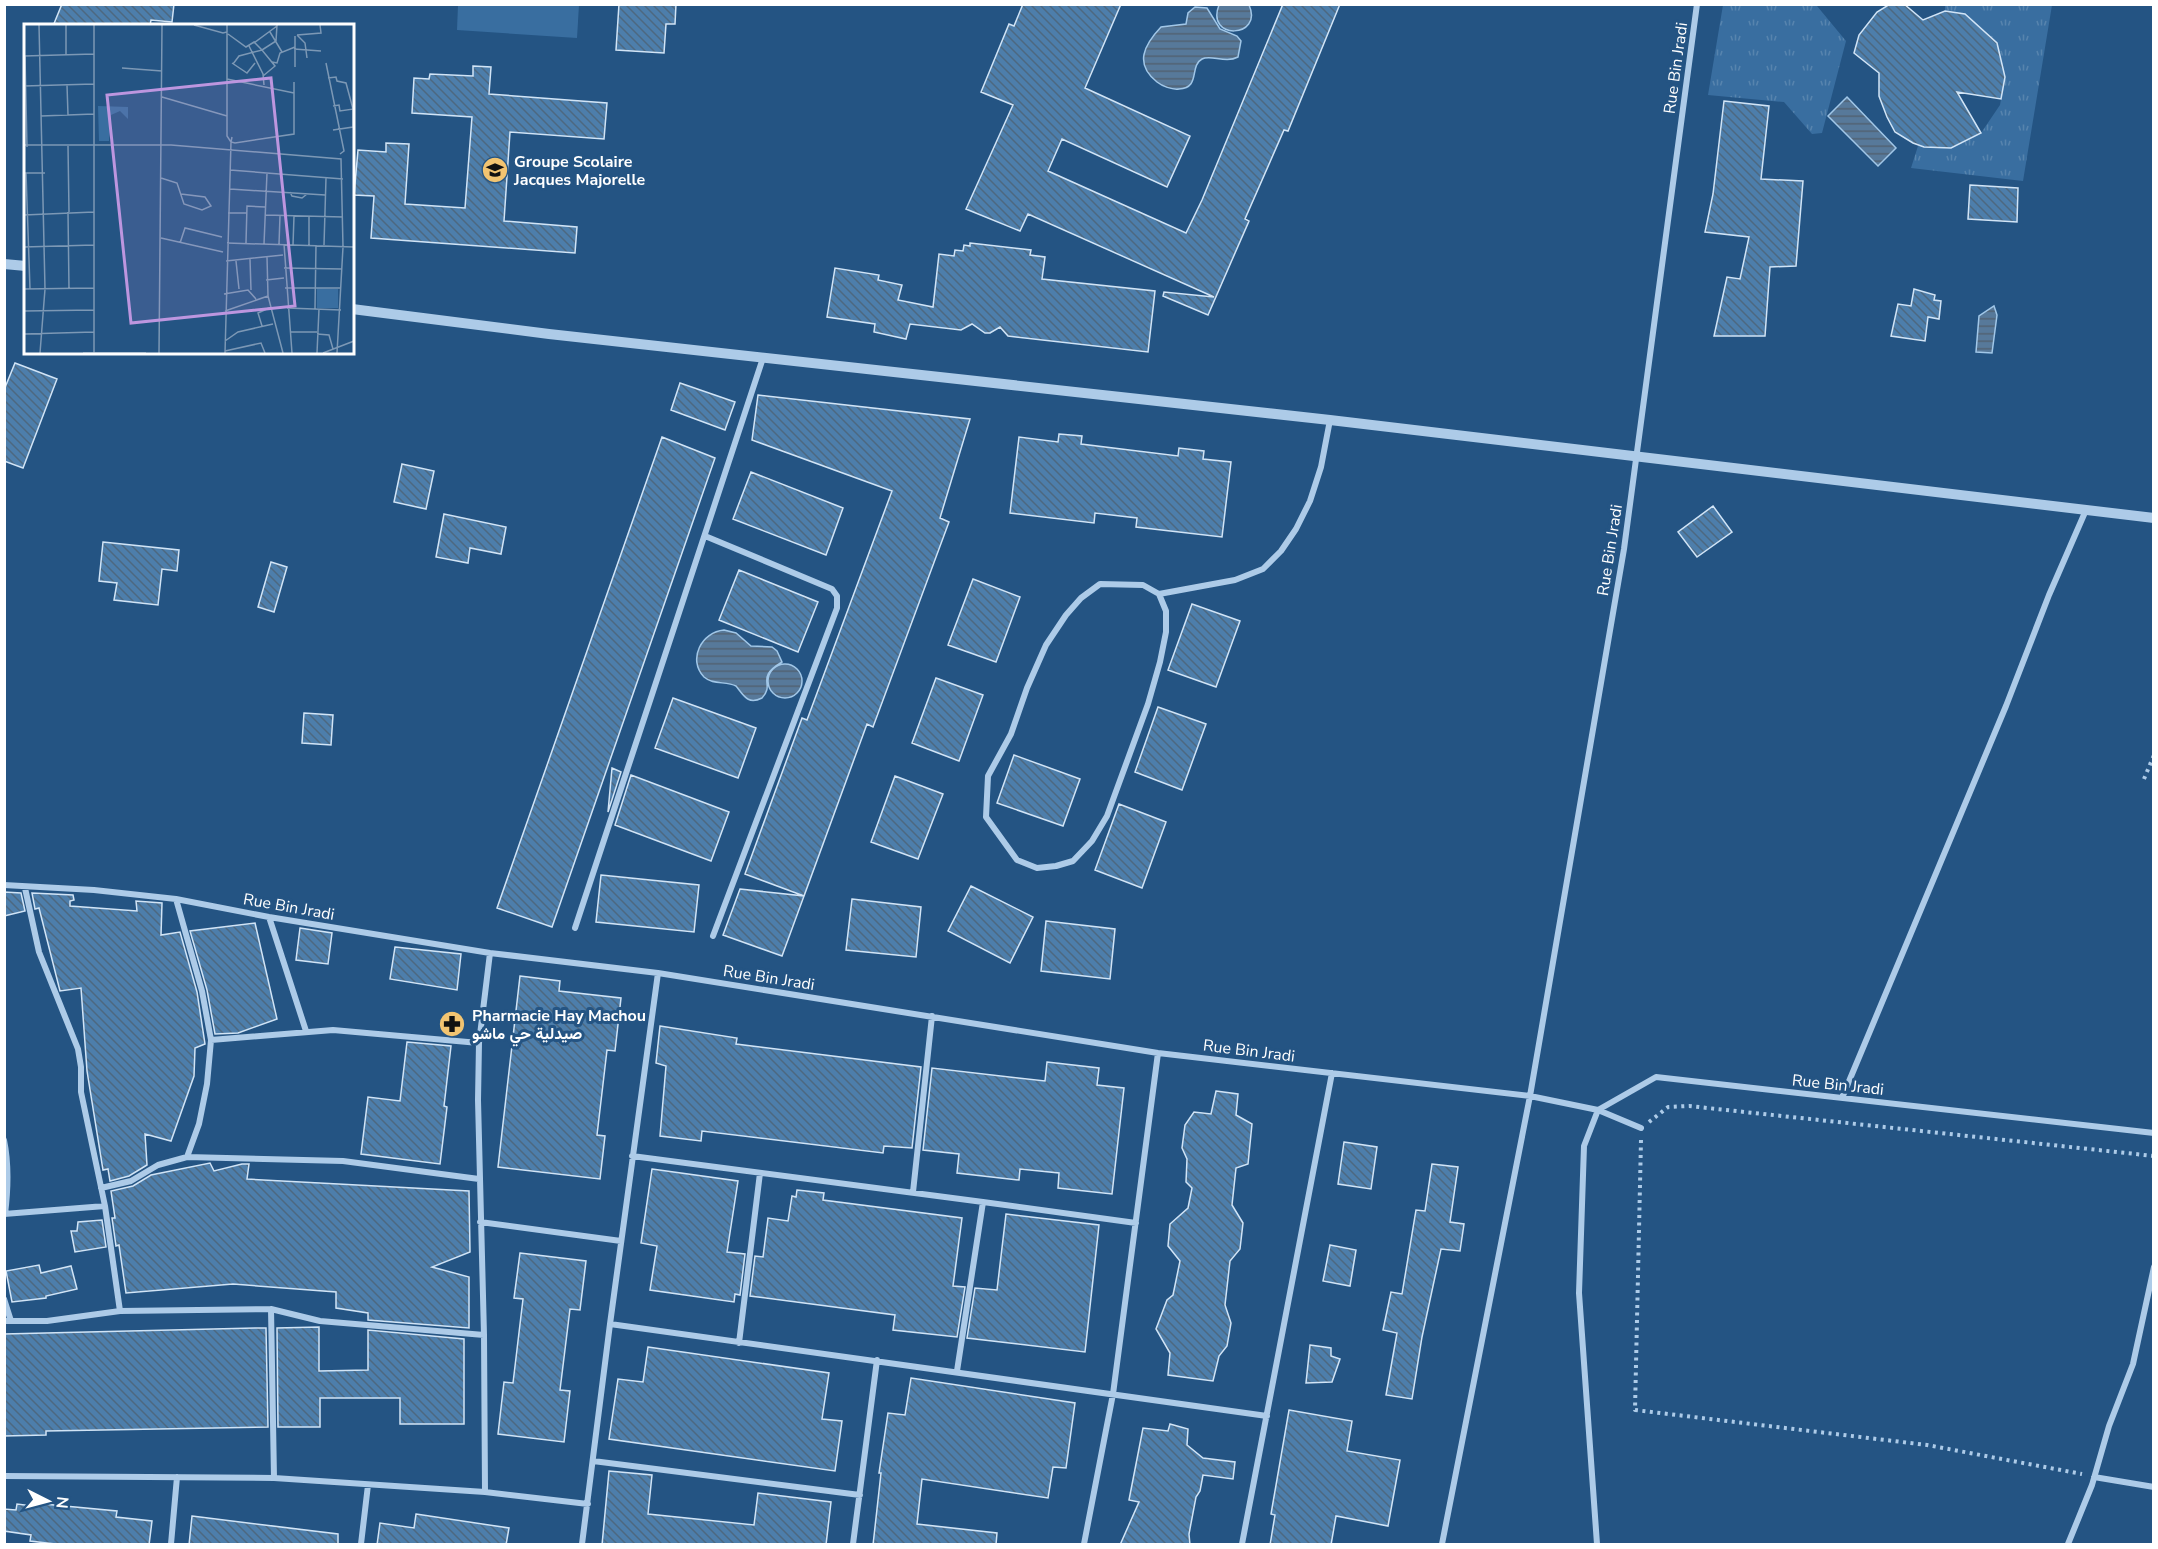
<svg xmlns="http://www.w3.org/2000/svg" width="2158" height="1549" font-family="'Nunito Sans',Vazirmatn,sans-serif">
	<style>
		.park { fill: url(#park-tufts) }
		.garden { fill: #396ea0 }
		.water { fill: url(#water-rules); stroke: #a1c7e8; stroke-width: 1.5 }
		.building { fill: url(#building-back-hatch); stroke: #d1e4f6; stroke-width: 1.5 }
		.lines { fill: none; stroke-linecap: round; stroke-linejoin: round }
		.path { stroke: #adcbe8; stroke-width: 4; stroke-dasharray: 3 4.5; stroke-linecap: butt }
		.minor { stroke: #adcbe8; stroke-width: 6 }
		.tertiary { stroke: #adcbe8; stroke-width: 10 }
		.labels { text-anchor: middle; stroke-width: 6; stroke-linejoin: round; paint-order: stroke }
		.street-label { font-size: 16px; fill: #fff; stroke: #245483 }
		.poi-label { font-size: 16px; font-weight: bold; fill: #fff; stroke: #245483; text-anchor: start }
		.inset-road { fill: none; stroke: #7c98b5; stroke-width: 1.5 }
		.view { fill: #bd96df; fill-opacity: 0.15; stroke: #bd96df; stroke-width: 3 }
		.inset-edge { fill: none; stroke: #fff; stroke-width: 3 }
	</style>
	<defs>
		<pattern id="park-tufts" width="24" height="20" patternUnits="userSpaceOnUse" patternTransform="scale(1.5)"><rect width="24" height="20" fill="#396ea0"/><path d="M3 7l-1-3M5 7V3M7 7l1-3M15 17l-1-3M17 17v-4M19 17l1-3" fill="none" stroke="#5784ae"/></pattern>
		<pattern id="water-rules" width="6" height="5" patternUnits="userSpaceOnUse" patternTransform="scale(1.5)"><rect width="6" height="5" fill="#57799a"/><path d="M0 2.5h6" fill="none" stroke="#526273"/></pattern>
		<pattern id="building-back-hatch" width="6" height="6" patternUnits="userSpaceOnUse" patternTransform="scale(1.5)"><rect width="6" height="6" fill="#4d7eab"/><path d="M-1 5l2 2M0 0l6 6M5-1l2 2" fill="none" stroke="#4d6880"/></pattern>
	</defs>
	<rect width="100%" height="100%" fill="#245483"/>
	<path class="park" d="M1798 4 1817 6 1846 41 1822 133 1812 134 1784 102 1708 95 1723 5Z
		M1945 5H2052L2023 181 1911 168 1918 146 1951 148 1981 133 2000 105 2005 77 1997 43 1965 14 1945 11Z"/>
	<path class="garden" d="M458 5H579L577 38 457 30Z"/>
	<path class="water" d="M1219 5H1249C1264 38 1205 41 1219 5Z
		M1195 7 1207 8 1220 29 1237 36 1241 41 1238 57C1225 64 1211 54 1202 59 1189 66 1201 88 1179 89 1172 90 1162 86 1157 82 1134 64 1144 45 1161 27L1186 24 1188 13Z
		M1847 97 1896 148 1878 166 1828 116Z
		M1994 306 1997 315 1992 353 1976 352 1979 316Z
		M724 630 736 633 751 646 772 647 777 651 782 662C754 679 776 683 762 698 748 705 744 696 736 686 726 681 713 685 704 677 687 659 702 632 724 630Z
		M768 681a17 17 0 1 1 34 0a17 17 0 1 1-34 0Z"/>
	<path class="building" d="M62 4H174L172 22 151 20 150 26H53Z
		M619 4H676L675 24H666L664 53 616 50Z
		M1023 4H1121L1085 88 1190 136 1167 187 1062 139 1048 171 1186 233 1202 200 1283 4H1340L1288 131 1284 130 1245 219 1249 221 1208 315 1163 296 1164 292 1214 297 1028 214 1020 231 966 209 1013 105 981 92 1009 24 1014 26Z
		M1890 4H1904L1923 20 1945 11 1965 14 1997 43 2005 77 2001 99 1957 92 1981 133 1951 148 1924 147 1913 143 1895 132 1887 117 1879 96V73L1854 53 1859 35 1877 12Z
		M473 66 491 67 489 94 607 103 604 139 510 132 504 221 577 227 575 253 371 238 374 196 354 195 358 150 386 152V143L409 144 405 204 465 208 472 117 412 113 414 78 429 79 430 74 473 76Z
		M1724 101 1769 106 1761 179 1803 181 1796 266 1770 267 1765 336H1714L1727 277 1740 279 1749 237 1705 232 1713 194Z
		M1970 185 2018 188 2017 222 1968 219Z
		M970 243 1031 250 1030 255 1045 257 1042 279 1155 291 1148 352 1008 336 1000 327 990 333H985L972 324 961 330 910 324 906 339 874 332 875 324 827 317 835 268 879 275 878 280 902 285 898 300 933 307 939 254 954 256 955 250 963 251 964 245 970 246Z
		M1914 289 1935 295 1934 300 1941 301 1939 319 1928 317 1925 341 1891 336 1898 304 1911 306Z
		M15 363 57 379 23 468 4 461V390Z
		M680 383 735 402 725 430 671 410Z
		M758 395 970 419 940 518 949 522 873 727 867 724 804 896 745 874 802 718 807 720 892 491 752 440Z
		M1059 434 1082 436 1081 444 1178 456 1179 448 1204 451 1203 459 1231 462 1222 537 1136 527 1137 518 1095 513 1094 523 1010 513 1019 437 1058 442Z
		M662 437 715 458 552 927 497 908Z
		M402 464 434 471 426 509 394 502Z
		M751 472 843 508 826 555 733 519Z
		M1713 506 1732 532 1697 557 1678 532Z
		M444 514 506 527 501 554 470 548 468 563 436 557Z
		M103 542 179 550 177 571 162 569 158 605 114 600 117 583 99 581Z
		M271 562 287 567 274 612 258 607Z
		M739 570 818 602 798 652 719 620Z
		M973 579 1020 597 996 662 948 645Z
		M1192 604 1240 621 1216 687 1168 670Z
		M936 678 983 695 959 761 912 743Z
		M673 698 756 728 738 778 655 748Z
		M1158 707 1206 724 1182 790 1135 772Z
		M304 713 333 715 331 745 302 743Z
		M1014 755 1080 779 1063 826 997 803Z
		M612 768 621 772 608 812Z
		M631 775 729 812 711 861 615 825Z
		M895 776 943 794 918 859 871 842Z
		M1119 804 1166 822 1142 888 1095 870Z
		M601 875 699 885 694 932 596 922Z
		M971 886 1033 917 1010 963 948 931Z
		M740 889 804 896 782 956 723 935Z
		M4 892 21 893 25 911 4 916Z
		M32 893 73 895 74 900 70 901V906L137 911 136 901 162 903 161 935 180 932 197 992 205 1044 195 1048 194 1076 171 1141 145 1134 147 1165 129 1176 110 1181 108 1169 103 1170 87 1071 81 988 60 991 39 908 35 909Z
		M852 899 921 907 916 957 846 950Z
		M1046 921 1115 929 1110 979 1041 971Z
		M255 923 277 1019 238 1033 215 1034 207 990 190 931Z
		M300 928 332 933 328 964 296 960Z
		M395 947 461 954 457 990 390 979Z
		M520 976 560 981 559 991 621 998 615 1051 607 1050 597 1135 605 1136 600 1179 498 1167Z
		M660 1026 737 1038 736 1044 921 1067 912 1148 884 1146 883 1153 702 1131 701 1141 660 1136 666 1066 656 1063Z
		M407 1042 451 1046 444 1106 447 1107 440 1164 361 1154 368 1097 400 1101Z
		M1047 1062 1099 1068 1097 1085 1124 1088 1112 1194 1058 1188 1059 1173 1020 1169 1019 1180 957 1173 959 1154 923 1150 932 1068 1045 1081Z
		M1216 1091 1238 1094 1236 1115 1252 1124 1248 1164 1236 1168 1232 1205 1243 1223 1240 1249 1230 1261 1225 1305 1231 1323 1227 1346 1219 1356 1213 1381 1168 1375 1170 1353 1156 1329 1167 1300 1173 1295 1180 1261 1168 1246 1170 1224 1188 1208 1192 1188 1186 1182 1187 1159 1182 1148 1185 1125 1194 1112 1211 1114Z
		M1344 1142 1377 1147 1371 1189 1338 1184Z
		M210 1163 214 1171 242 1164H249L247 1179 469 1191 470 1252 432 1267 469 1277V1328L368 1320V1313L336 1308V1292L233 1284 126 1293 119 1245 116 1246 112 1218H115L111 1191 133 1186 151 1175Z
		M1432 1164 1458 1167 1450 1222 1464 1224 1460 1251 1441 1249 1422 1337 1412 1399 1386 1395 1397 1333 1383 1330 1391 1292 1402 1294 1416 1210 1425 1211Z
		M652 1169 738 1181 727 1252 745 1254 740 1295 735 1294 734 1302 650 1290 657 1246 641 1243Z
		M797 1190 824 1193 823 1200 962 1218 953 1286 965 1287 957 1337 893 1330 895 1315 750 1296 755 1256 763 1257 768 1218 788 1221 792 1196 796 1197Z
		M1006 1214 1099 1225 1085 1352 967 1338 975 1288 997 1290Z
		M102 1220 106 1247 75 1252 71 1231H77L78 1222Z
		M1330 1245 1356 1250 1350 1286 1323 1281Z
		M520 1253 586 1261 580 1310 570 1309 560 1390 570 1391 564 1442 498 1434 504 1382 513 1383 523 1299 514 1298Z
		M39 1265 41 1273 71 1266 77 1289 46 1296V1298L12 1302 6 1271Z
		M319 1327V1371L368 1370V1330L464 1339V1424H400V1398H320V1427H278L277 1328Z
		M255 1328H266L268 1427 46 1431V1435L4 1436V1334Z
		M1310 1345 1331 1348V1356L1340 1359 1332 1382 1306 1383Z
		M648 1347 829 1373 822 1419 842 1421 835 1471 609 1439 618 1379 643 1382Z
		M911 1378 1075 1403 1066 1468 1053 1467 1048 1498 922 1479 917 1524 997 1533 996 1545H873L881 1473H879L888 1413 905 1415Z
		M1289 1410 1352 1421 1347 1451 1400 1460 1388 1526 1336 1516 1331 1545H1270L1275 1515 1271 1514Z
		M1170 1424 1188 1429 1187 1445 1203 1458 1235 1462 1233 1479 1203 1475 1200 1491 1196 1497 1189 1534 1190 1545H1120L1139 1502 1129 1500 1143 1428 1168 1431Z
		M609 1471 652 1475 648 1514 754 1525 758 1493 831 1502 826 1545H602Z
		M33 1503 117 1511 116 1517 152 1521 149 1545H64L30 1541 31 1535 4 1531V1509L16 1510 17 1504 33 1506Z
		M416 1514 509 1528 506 1545H377L380 1523 414 1528Z
		M192 1516 338 1534V1545H189Z"/>
	<g class="lines">
		<path class="path" d="M2144 779 2154 755
			M1649 1122 1668 1107 1689 1106 2154 1156
			M1641 1140 1635 1410 1927 1445 2082 1474"/>
		<path class="minor" d="M705 536 832 589 837 596V608L713 936
			M1159 594 1166 611V632L1160 662 1148 704 1107 816 1092 841 1073 861 1056 866 1037 868 1017 860 986 817 988 776 1011 734 1027 688 1046 645 1066 615 1081 598 1100 584 1143 585 1159 594 1235 580 1263 569 1281 551 1296 529 1310 501 1321 467 1330 420
			M4 885 94 890 176 899 269 917 490 953 658 973 1158 1053 1530 1096 1598 1110 1656 1077 2154 1133
			M25 888 39 952 78 1049 81 1067V1092L105 1206 120 1311
			M269 917 306 1031
			M575 928 763 358
			M211 1040 333 1030 479 1043
			M1842 1098 2006 706 2049 595 2086 510
			M4 1140C9 1164 8 1190 5 1214
			M632 1156 983 1202 957 1371
			M187 1157 343 1161 479 1179
			M101 1188 131 1181 158 1165 187 1157 199 1124 207 1084 211 1040 202 991 176 899
			M913 1192 932 1016
			M983 1202 1136 1223
			M4 1214 105 1206
			M480 1222 621 1241
			M4 1299 11 1321
			M271 1309 274 1478
			M4 1321H47L120 1311 271 1309 320 1321 484 1335
			M610 1324 1267 1416
			M739 1343 760 1173
			M593 1461 860 1495
			M4 1476 274 1478 485 1492 588 1504
			M2094 1477 2154 1487
			M485 1492 484 1335 478 1100 479 1043 490 953
			M171 1544 177 1477
			M361 1544 368 1485
			M582 1544 610 1324 658 973
			M853 1544 877 1360
			M1084 1544 1113 1394 1158 1053
			M1242 1544 1332 1073
			M1442 1544 1530 1096 1624 549 1697 4
			M1597 1544 1579 1293 1584 1146 1598 1110 1641 1128
			M2068 1544 2092 1485 2109 1426 2133 1364 2154 1267"/>
		<path class="tertiary" d="M4 264 26 266
			M352 309 549 334 1330 420 2154 518"/>
	</g>
	<defs>
		<g id="school-disc" transform="scale(1.35)"><circle r="9.5" fill="#f2c471" stroke="#245483"/><path d="M0-5L7-2L0 1L-7-2ZM-4 1L0 2.5L4 1V4Q0 6-4 4Z" fill="#111"/></g>
		<g id="pharmacy-disc" transform="scale(1.35)"><circle r="9.5" fill="#f2c471" stroke="#245483"/><path d="M-2-6h4v4h4v4h-4v4h-4v-4h-4v-4h4Z" fill="#111"/></g>
	</defs>
	<g fill-rule="evenodd">
		<use href="#school-disc" x="495" y="170"/>
		<use href="#pharmacy-disc" x="452" y="1024"/>
	</g>
	<g class="labels">
		<g class="street-label">
			<text transform="translate(1675 68) rotate(-82)" y="6">Rue Bin Jradi</text>
			<text transform="translate(1609 550) rotate(-81)" y="6">Rue Bin Jradi</text>
			<text transform="translate(289 906) rotate(10)" y="6">Rue Bin Jradi</text>
			<text transform="translate(769 977) rotate(9)" y="6">Rue Bin Jradi</text>
			<text transform="translate(1249 1050) rotate(7)" y="6">Rue Bin Jradi</text>
			<text transform="translate(1838 1084) rotate(6)" y="6">Rue Bin Jradi</text>
		</g>
		<g class="poi-label">
			<text x="514" y="167">Groupe Scolaire<tspan x="514" dy="18">Jacques Majorelle</tspan></text>
			<text x="472" y="1021">Pharmacie Hay Machou<tspan x="472" dy="18">صيدلية حي ماشو</tspan></text>
		</g>
	</g>
	<g transform="translate(24 24)">
		<rect width="330" height="330" fill="#245483"/>
		<path d="M74 82 104 83V95L96 87 87 91 85 117H75ZM293 264 314 265V284H293Z" fill="#396ea0"/>
		<path class="inset-road" d="M15 1 21 265 16 329M42 1V32M170 1 199 9 203 8V1M246 8 258 28M204 10 222 23 230 18 238 26 252 17 253 1M273 11 297 9 296 1M273 11 281 19 283 34M230 19 253 2M225 22 239 50 240 61M270 25 297 27M0 32 70 30M1 32 3 123M248 38 253 39 256 29 271 23M208 39 223 49 231 39M302 39 320 127 316 130M209 40 215 32 238 26 251 42 239 52M271 43V12M98 44 138 47M304 54 312 53 313 57 322 59 329 85M203 55 270 69M43 61 44 91M0 62 70 60M138 73 203 92M17 92 70 90M309 106 329 103V85L316 87 315 81 309 82M208 113 207 118 211 119 270 110V58M0 121H147L317 135 319 223 313 329M44 122 45 188M206 146 319 155M0 149H21M2 149 6 265M137 154 153 159 160 180 178 186 187 182 181 173 157 170M206 165 301 171M266 168 268 172 278 174 283 170M44 188 45 264M204 189H223M0 191 70 188M241 191 319 193M137 214 199 228M156 219 161 204 198 213M203 219 330 223M222 219 223 182 241 183M240 220 243 149M255 220 256 192M260 220 268 329M269 221 270 192M285 221V193M300 221 302 154M0 223 70 221M243 233 244 272 259 329M226 235 227 266M202 237 259 231M212 237 215 265M260 244 318 245M242 256 260 254M261 264H317M0 265 70 264M200 270 224 266 232 275M263 284 317 286M291 285 292 221M0 287 70 286M201 287 244 272M238 302 234 289 247 283M266 308H293M0 310 70 308M293 310 305 311 309 325M201 317 214 308 249 300M201 327 237 319 241 329M59 329H122M70 329V1M135 329 138 1M201 329 207 118 203 112V8M293 329 295 285M299 329 330 317"/>
		<path class="view" d="M247 54 271 282 107 299 83 71Z"/>
		<rect width="330" height="330" class="inset-edge"/>
	</g>
	<rect width="2158" height="1549" fill="none" stroke="#ffffff" stroke-width="12"/>
	<g transform="translate(48 1501) rotate(96)" stroke="#245483" stroke-width="4.5" paint-order="stroke">
	<path d="M0-4.5L10 22L0 15L-10 22Z" fill="#ffffff"/>
	<text y="-9" font-size="16" font-weight="bold" text-anchor="middle" fill="#ffffff">N</text>
	</g>
</svg>
